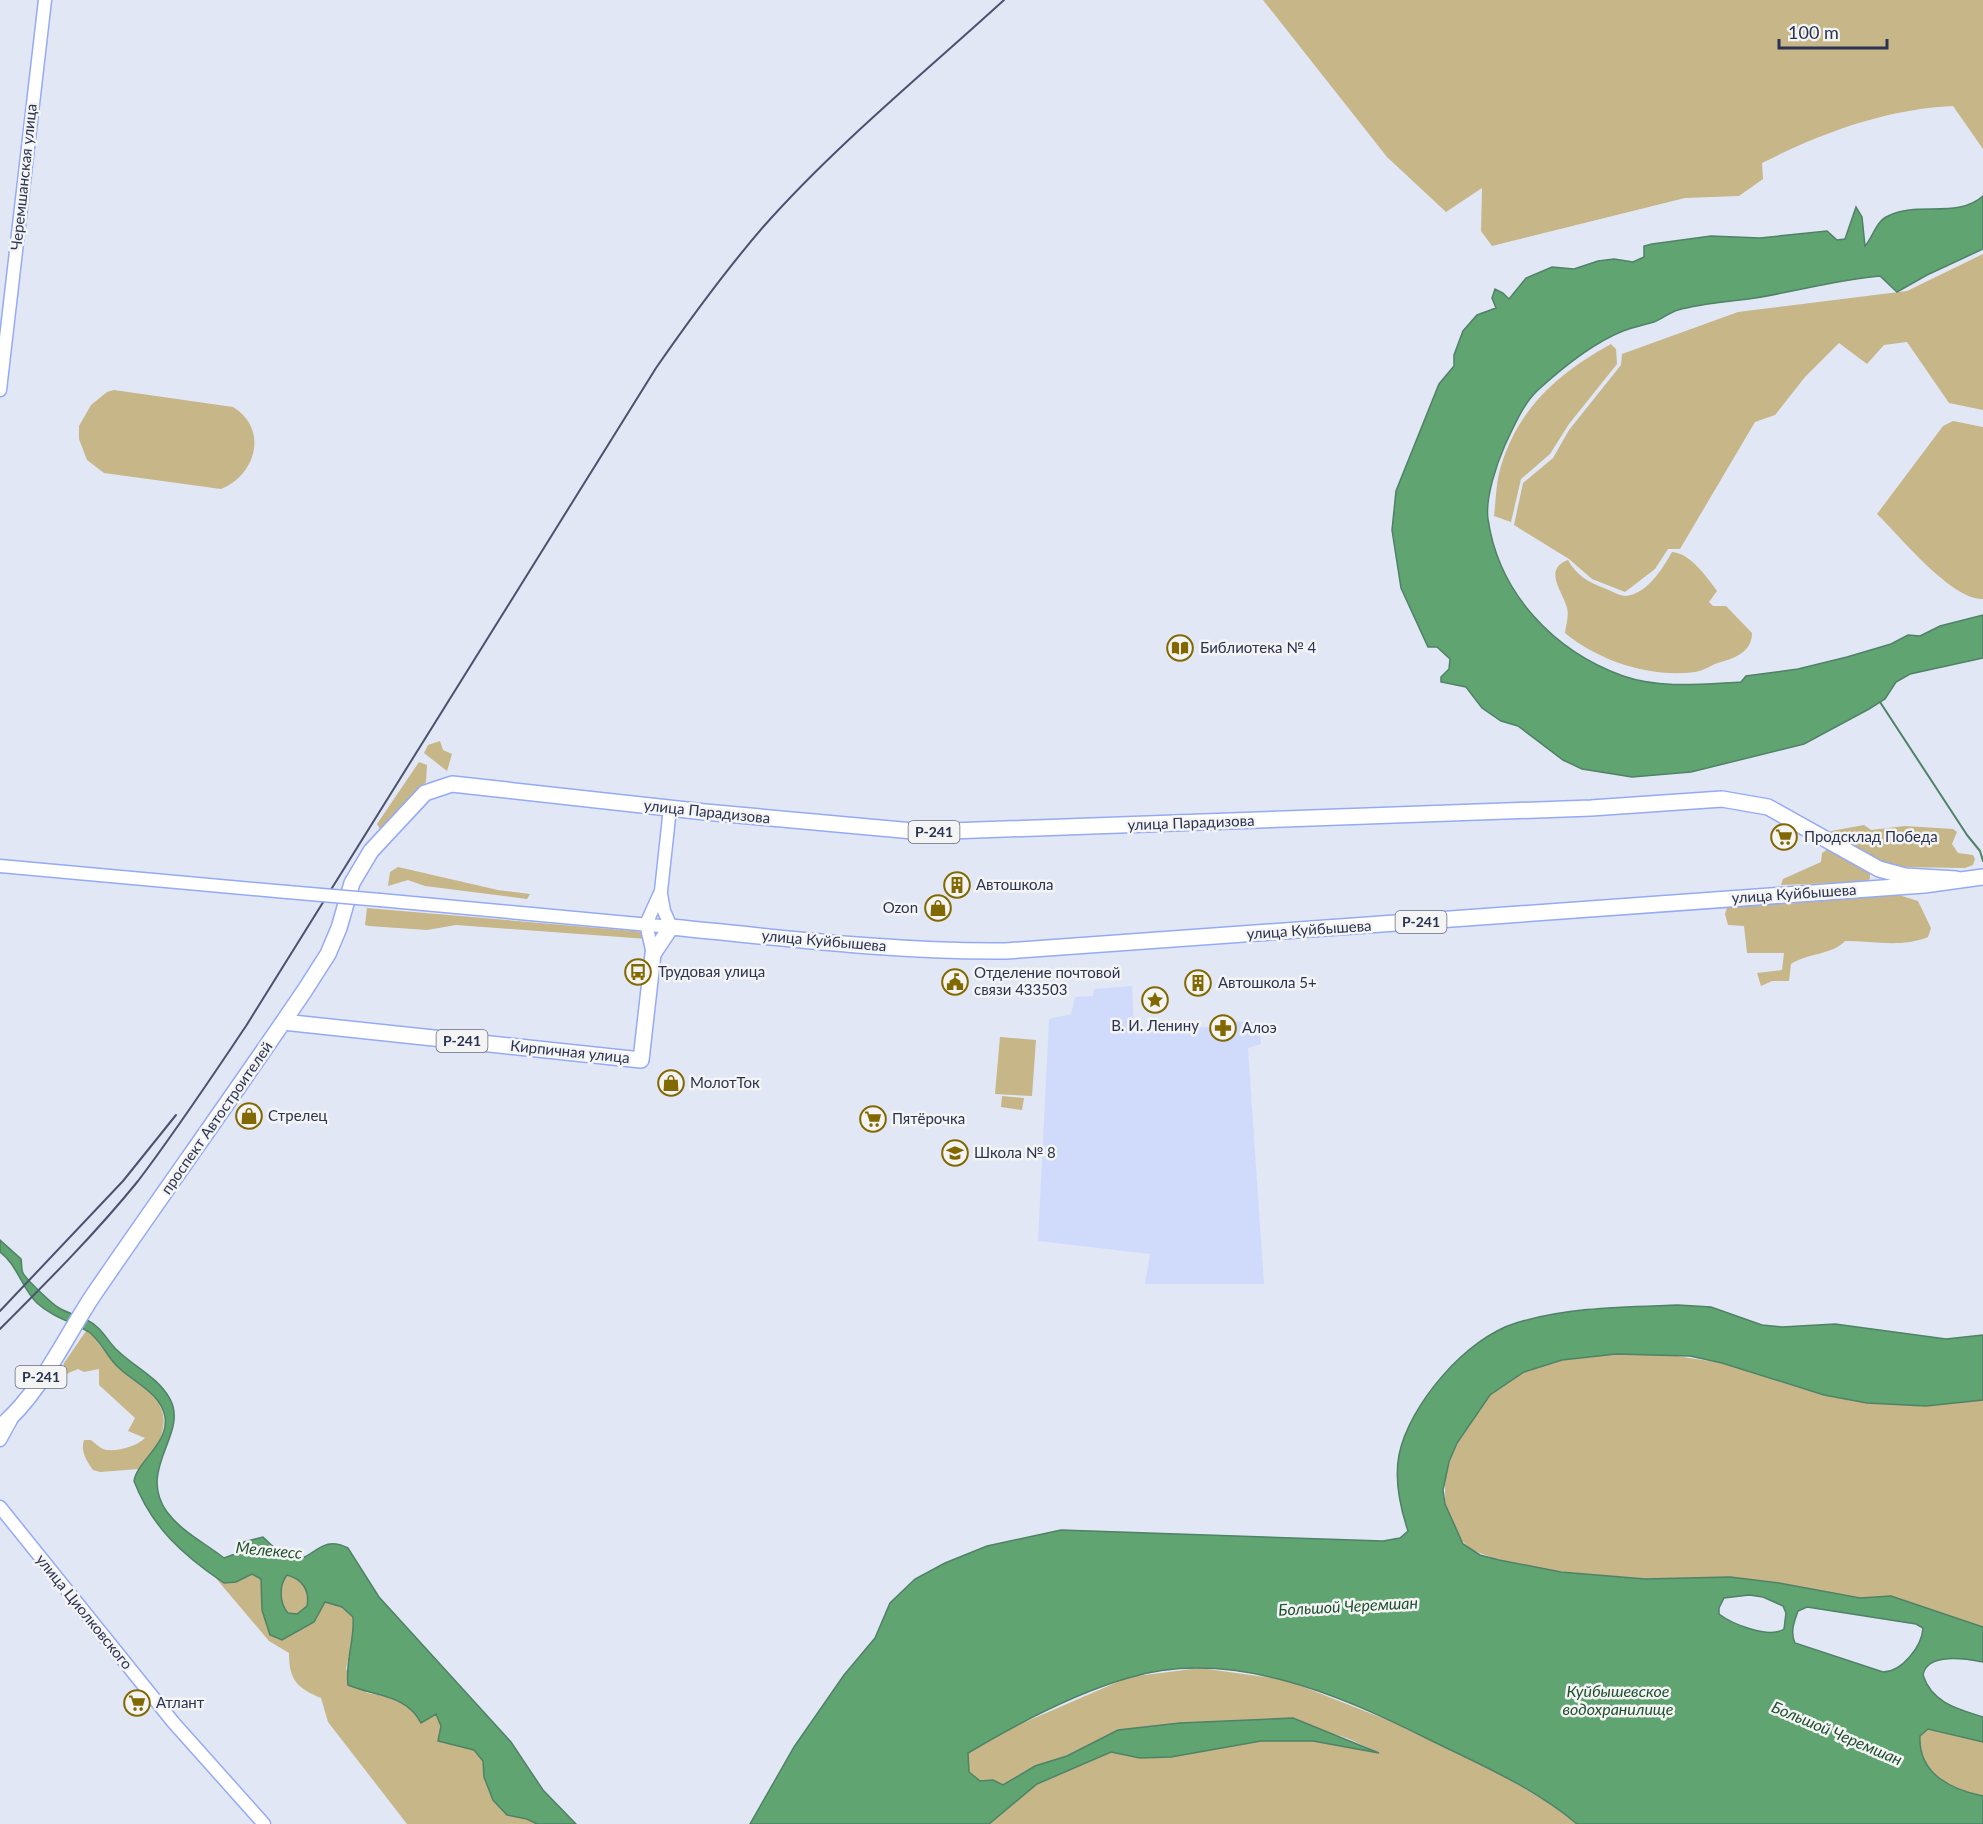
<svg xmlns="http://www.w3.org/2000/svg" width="1983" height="1824" font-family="Lato,sans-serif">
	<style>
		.built { fill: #d0dbfc }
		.green { fill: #c6b688 }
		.water { fill: #5fa471; stroke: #4f8267; stroke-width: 1.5; fill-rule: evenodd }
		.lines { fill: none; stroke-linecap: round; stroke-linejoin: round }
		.stream { stroke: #4f8267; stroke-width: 2 }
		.secondary-casing { stroke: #95aaf4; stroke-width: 15 }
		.highway-casing { stroke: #95aaf4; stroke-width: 18 }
		.secondary { stroke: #fff; stroke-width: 12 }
		.highway { stroke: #fff; stroke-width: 15 }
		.rail { stroke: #4a526e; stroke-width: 2 }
		.secondary-bridge-casing { stroke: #95aaf4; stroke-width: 15; stroke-linecap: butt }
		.secondary-bridge { stroke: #fff; stroke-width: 12 }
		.labels { text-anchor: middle; stroke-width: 5; stroke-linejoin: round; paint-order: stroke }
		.shield { fill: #f4f4f4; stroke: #676d82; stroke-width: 1.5 }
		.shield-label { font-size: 14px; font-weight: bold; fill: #2a3351 }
		.street-label { font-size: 15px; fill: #2a3351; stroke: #f4f4f4 }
		.poi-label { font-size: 15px; fill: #2a3351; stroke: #f4f4f4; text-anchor: start }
		.water-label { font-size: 16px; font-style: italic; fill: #1d502d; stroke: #f4f4f4 }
	</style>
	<rect width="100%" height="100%" fill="#e2e7f6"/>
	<path class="built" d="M1132 986 1134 1032 1165 1031 1172 1026 1231 1028 1232 1021 1260 1023 1261 1044 1248 1048 1264 1284H1145L1150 1254 1038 1241 1049 1019 1071 1014 1075 997 1093 996 1094 989Z"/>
	<path class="green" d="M1263 0H1983V149L1953 106C1886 109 1821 133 1762 163L1763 179 1739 196 1685 198 1492 246 1481 231 1482 188 1446 212 1387 157Z
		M1983 254V410L1949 403 1907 342 1884 345 1867 364 1839 343 1805 377 1775 415 1755 422 1680 549H1668L1655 569 1625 592 1592 579 1569 559 1514 525 1523 483 1553 458 1569 430 1621 365 1622 354 1738 312 1907 291Z
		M1611 344 1616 349 1617 364 1569 424 1550 454 1521 479 1511 522 1494 516C1496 500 1496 482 1501 466 1519 407 1559 373 1611 344Z
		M114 390 233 407C269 429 256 475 221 489L104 473 87 460 79 439V426L91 405 107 392Z
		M1953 421 1983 427V599C1951 600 1900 536 1877 514L1943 426Z
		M1672 552C1690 553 1707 577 1717 591L1709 602 1713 606H1726L1752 633C1752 651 1736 658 1721 662 1712 664 1704 671 1695 672 1650 678 1599 661 1565 633 1566 624 1570 614 1566 605 1562 591 1543 569 1568 560 1576 575 1588 582 1604 588 1610 590 1619 596 1626 596 1647 594 1663 568 1672 552Z
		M440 741 443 750 452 754 447 771 424 753 428 745Z
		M419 762 427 765 426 782 380 829 377 824Z
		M1864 825 1871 830 1905 826 1953 829 1957 832 1952 844 1958 853 1973 855 1975 859 1973 865 1965 868 1899 867 1873 860 1852 844 1843 843 1831 836V831Z
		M1828 849 1870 872V879L1865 882 1781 885 1783 879 1821 862 1822 853Z
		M398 867 498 890 530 894 527 899 425 886 408 880 388 886 390 872Z
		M1899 895 1918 901 1931 928 1928 937C1901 948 1873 941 1845 941 1832 955 1808 953 1791 964L1789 981H1772L1761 986 1757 973 1782 970 1784 953H1747L1744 926 1728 925 1725 914 1728 904C1786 908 1842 896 1899 895Z
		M367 908 645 932 647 939 456 925 427 930 369 926 365 925Z
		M1000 1037 1036 1040 1032 1096 995 1094Z
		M1002 1096 1024 1098 1022 1110 1001 1107Z
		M86 1331 92 1334C100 1346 108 1357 118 1367 141 1390 175 1399 160 1439 156 1449 148 1462 139 1469L100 1472 93 1470C87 1461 80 1451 84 1440H91C95 1443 99 1447 103 1449 114 1453 138 1446 145 1438L128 1431 135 1418 99 1385V1369L84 1372 78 1369 66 1374 62 1371 64 1363Z
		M1616 1354 1670 1355 1722 1363 1800 1388 1867 1403 1926 1406 1983 1400V1627L1891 1596 1860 1598 1779 1583 1730 1577 1645 1579 1544 1570 1499 1560 1469 1549 1460 1538 1445 1504V1475L1457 1443 1490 1395 1524 1372 1562 1360Z
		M252 1574 261 1579 262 1610 314 1622 325 1602 342 1607 353 1617 354 1632 346 1669 367 1693C391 1696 412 1708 436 1713L441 1726 438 1741 474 1750 483 1761 484 1777 493 1800 507 1815 527 1819 537 1824H407L328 1722 321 1698C297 1688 289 1680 289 1653L269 1641 214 1576C228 1586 237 1582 252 1574Z
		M287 1575C302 1580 310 1590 307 1606L297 1614 288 1613C279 1603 279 1585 287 1575Z
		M1200 1668 1286 1680 1390 1721 1498 1773 1547 1802 1577 1824H989L1037 1784 1111 1752 1140 1758 1171 1757 1261 1741H1313L1377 1752 1347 1738 1310 1727 1293 1718 1180 1723 1118 1730 1067 1756 1035 1766 1003 1785 993 1780 980 1781 969 1772 968 1753 1009 1729 1129 1677Z
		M1928 1729 1983 1742V1796C1951 1790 1919 1774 1920 1736Z"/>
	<path class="water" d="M1983 196V249L1927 275 1897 292 1880 276C1837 280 1797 291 1755 298 1729 302 1703 303 1678 310 1670 312 1662 319 1654 322 1644 325 1633 327 1623 331 1593 343 1562 368 1538 390 1523 404 1514 426 1505 445 1497 463 1485 498 1488 519 1499 594 1554 651 1623 676 1661 689 1702 684 1741 682L1746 676 1798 669 1847 657 1891 644 1908 635 1920 636 1940 626 1983 615V658L1910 674 1896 682 1885 699 1869 709 1804 744 1691 772 1632 777 1582 769 1563 760 1518 726 1501 721 1482 708 1466 687 1441 682V677L1449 669 1450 659 1437 647H1428L1401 588 1392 530 1396 491 1439 384 1454 366V355L1463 331 1477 315 1496 308 1492 298 1495 289 1503 293 1509 299 1526 278 1552 267 1574 269 1598 261 1614 259 1633 262 1644 257V246L1652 244 1711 236 1760 238 1827 231 1837 240 1845 239 1856 207 1862 217 1865 246C1873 237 1876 221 1888 216 1918 201 1957 219 1983 196Z
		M0 1240 21 1259C22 1263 21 1270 23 1273 26 1279 52 1304 59 1308 70 1315 85 1316 96 1326 104 1332 109 1343 117 1350 134 1367 158 1377 170 1399 189 1434 136 1469 167 1512 182 1532 205 1543 224 1558L235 1554 244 1542 263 1537 281 1554 297 1560C317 1555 322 1535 348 1548L379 1597 511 1742 543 1790 576 1824H537L527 1819 507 1815 493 1800 484 1777 483 1761 474 1750 438 1741 441 1726 436 1714 421 1723C406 1694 376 1697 348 1685 345 1661 355 1640 353 1617L342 1607 325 1602 314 1622 282 1640 270 1635 262 1610 261 1579 252 1574 236 1582 224 1583C184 1556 152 1528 134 1481 137 1461 169 1444 165 1417 161 1393 133 1382 118 1367 108 1358 100 1340 89 1332 72 1322 52 1317 37 1303 22 1289 17 1264 0 1252ZM287 1575C302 1579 310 1590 307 1606L297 1614 288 1613C279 1603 279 1585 287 1575Z
		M1678 1305 1711 1307 1762 1325 1782 1327 1835 1324 1946 1339 1983 1335V1400L1926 1406 1867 1403 1824 1395 1722 1363 1690 1356 1616 1354 1562 1360 1524 1372 1490 1395 1457 1443 1449 1462 1443 1490 1445 1504 1463 1544 1480 1555 1499 1560 1561 1572 1645 1579 1730 1577 1779 1583 1860 1598 1891 1596 1983 1627V1662C1967 1659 1927 1652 1923 1675 1932 1703 1958 1709 1983 1717V1742L1928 1729 1920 1736C1918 1774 1952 1790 1983 1796V1824H1577C1533 1787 1479 1764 1428 1739 1338 1694 1230 1647 1128 1678 1076 1693 1015 1725 968 1753L969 1772 980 1781 993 1780 1003 1785 1035 1766 1067 1756 1118 1730 1180 1723 1293 1718 1379 1753 1313 1741H1261L1171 1757 1140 1758 1111 1752 1037 1784 989 1824H750L794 1747 844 1675 875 1638 890 1603 915 1579 945 1563 987 1546 1061 1530 1383 1541 1400 1538 1408 1531C1400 1507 1394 1481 1399 1455 1409 1405 1466 1338 1516 1323 1568 1307 1624 1307 1678 1305ZM1749 1595 1763 1597 1783 1606 1786 1613 1784 1629C1769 1639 1732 1624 1719 1614V1608L1724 1598ZM1807 1607 1916 1624 1923 1628C1922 1646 1902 1672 1883 1672L1795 1643C1790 1632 1794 1622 1798 1611Z"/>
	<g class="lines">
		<path class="stream" d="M1880 702 1967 835 1980 851 1983 861"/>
		<g class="secondary-casing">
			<path id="secondary" d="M0 390 45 0
				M0 866 287 892
				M661 894 664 911 671 927
				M380 900 671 927
				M646 924 661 891 670 808
				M646 924 653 954
				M0 1440 11 1420
				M0 1507 173 1722 264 1824"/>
		</g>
		<g class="highway-casing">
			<path id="highway" d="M283 1022 641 1060 653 954 671 927C783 938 894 952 1006 951L1924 885 1983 877
				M0 1427C41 1393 65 1337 94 1294 164 1192 236 1092 305 990L328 954 339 928 352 883 371 851 425 793 452 784 705 812 924 832 1591 808 1722 799 1768 807 1879 869 1905 876 1956 879"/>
		</g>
		<use href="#secondary" class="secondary"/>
		<use href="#highway" class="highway"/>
		<path class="rail" d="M0 1311 123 1181 176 1115
			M0 1329C47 1282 96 1233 138 1181 176 1131 211 1078 246 1026L656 368C690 319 725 271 764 226 837 144 923 74 1004 0"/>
		<g class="secondary-bridge-casing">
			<path id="secondary-bridge" d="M287 892 380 900"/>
		</g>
		<use href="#secondary-bridge" class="secondary-bridge"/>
	</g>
	<defs>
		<g id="library-ring" transform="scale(1.35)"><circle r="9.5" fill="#f4f4f4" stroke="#826800" stroke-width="1.5"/><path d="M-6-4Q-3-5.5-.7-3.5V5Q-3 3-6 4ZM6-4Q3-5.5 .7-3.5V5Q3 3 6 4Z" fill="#826800"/></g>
		<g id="supermarket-ring" transform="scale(1.35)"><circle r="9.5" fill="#f4f4f4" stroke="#826800" stroke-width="1.5"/><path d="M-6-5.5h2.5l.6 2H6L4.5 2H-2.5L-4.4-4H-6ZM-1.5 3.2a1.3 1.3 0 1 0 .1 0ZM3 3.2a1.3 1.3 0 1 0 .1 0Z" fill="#826800"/></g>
		<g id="building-ring" transform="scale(1.35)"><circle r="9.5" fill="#f4f4f4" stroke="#826800" stroke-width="1.5"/><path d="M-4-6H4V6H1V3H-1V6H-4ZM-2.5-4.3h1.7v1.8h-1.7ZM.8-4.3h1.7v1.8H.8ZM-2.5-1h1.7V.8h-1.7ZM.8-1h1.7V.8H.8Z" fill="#826800"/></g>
		<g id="shop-ring" transform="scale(1.35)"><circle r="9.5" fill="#f4f4f4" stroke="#826800" stroke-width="1.5"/><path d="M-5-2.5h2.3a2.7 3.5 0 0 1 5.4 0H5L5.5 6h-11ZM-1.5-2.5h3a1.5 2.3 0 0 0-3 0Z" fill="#826800"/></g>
		<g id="bus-ring" transform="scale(1.35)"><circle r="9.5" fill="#f4f4f4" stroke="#826800" stroke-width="1.5"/><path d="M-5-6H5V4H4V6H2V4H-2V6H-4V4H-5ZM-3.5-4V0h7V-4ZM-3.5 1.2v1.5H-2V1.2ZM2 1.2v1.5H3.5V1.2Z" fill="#826800"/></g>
		<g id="civic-ring" transform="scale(1.35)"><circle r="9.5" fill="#f4f4f4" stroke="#826800" stroke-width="1.5"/><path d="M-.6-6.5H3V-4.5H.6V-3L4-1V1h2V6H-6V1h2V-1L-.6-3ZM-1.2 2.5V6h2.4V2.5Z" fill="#826800"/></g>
		<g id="sight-ring" transform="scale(1.35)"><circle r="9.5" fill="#f4f4f4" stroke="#826800" stroke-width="1.5"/><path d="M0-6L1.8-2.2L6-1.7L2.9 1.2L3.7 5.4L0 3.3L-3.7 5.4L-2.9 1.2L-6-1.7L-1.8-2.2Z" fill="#826800"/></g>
		<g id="pharmacy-ring" transform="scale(1.35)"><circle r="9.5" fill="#f4f4f4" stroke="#826800" stroke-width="1.5"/><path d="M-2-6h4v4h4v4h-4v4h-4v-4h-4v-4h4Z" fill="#826800"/></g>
		<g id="school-ring" transform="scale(1.35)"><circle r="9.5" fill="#f4f4f4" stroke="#826800" stroke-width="1.5"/><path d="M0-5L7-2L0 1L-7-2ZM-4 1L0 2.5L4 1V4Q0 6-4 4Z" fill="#826800"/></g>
	</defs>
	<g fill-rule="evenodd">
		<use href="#library-ring" x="1180" y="648"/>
		<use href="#supermarket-ring" x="1784" y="837"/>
		<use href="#building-ring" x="957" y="885"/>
		<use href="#shop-ring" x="938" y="908"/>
		<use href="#bus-ring" x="638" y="972"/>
		<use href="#civic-ring" x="955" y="982"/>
		<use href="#building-ring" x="1198" y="983"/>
		<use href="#sight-ring" x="1155" y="1000"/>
		<use href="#pharmacy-ring" x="1223" y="1028"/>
		<use href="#shop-ring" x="671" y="1083"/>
		<use href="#shop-ring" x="249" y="1116"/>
		<use href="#supermarket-ring" x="873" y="1119"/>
		<use href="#school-ring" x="955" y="1153"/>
		<use href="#supermarket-ring" x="137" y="1703"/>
	</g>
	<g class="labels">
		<g class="shield">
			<rect x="908.5" y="821" width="51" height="22" rx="4.5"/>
			<rect x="1395.5" y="911" width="51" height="22" rx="4.5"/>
			<rect x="436.5" y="1030" width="51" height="22" rx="4.5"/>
			<rect x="15.5" y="1366" width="51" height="22" rx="4.5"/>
		</g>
		<g class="shield-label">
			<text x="934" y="837">Р-241</text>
			<text x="1421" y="927">Р-241</text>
			<text x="462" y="1046">Р-241</text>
			<text x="41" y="1382">Р-241</text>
		</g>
		<g class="street-label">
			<text transform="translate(24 177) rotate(-84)" y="5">Черемшанская улица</text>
			<text transform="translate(707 812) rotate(6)" y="5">улица Парадизова</text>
			<text transform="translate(1191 823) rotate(-2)" y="5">улица Парадизова</text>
			<text transform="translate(1794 894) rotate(-4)" y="5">улица Куйбышева</text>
			<text transform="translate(1309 930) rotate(-4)" y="5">улица Куйбышева</text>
			<text transform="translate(824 941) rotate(5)" y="5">улица Куйбышева</text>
			<text transform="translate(570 1052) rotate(6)" y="5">Кирпичная улица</text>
			<text transform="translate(217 1118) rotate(-55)" y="5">проспект Автостроителей</text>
			<text transform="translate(84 1612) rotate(51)" y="5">улица Циолковского</text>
		</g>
		<g class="poi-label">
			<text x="1200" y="653">Библиотека № 4</text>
			<text x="1804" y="842">Продсклад Победа</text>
			<text x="976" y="890">Автошкола</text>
			<text x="918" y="913" text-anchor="end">Ozon</text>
			<text x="658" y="977">Трудовая улица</text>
			<text x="974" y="978">Отделение почтовой<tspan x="974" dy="17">связи 433503</tspan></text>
			<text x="1218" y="988">Автошкола 5+</text>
			<text x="1155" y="1031" text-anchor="middle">В. И. Ленину</text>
			<text x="1242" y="1033">Алоэ</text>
			<text x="690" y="1088">МолотТок</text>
			<text x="268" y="1121">Стрелец</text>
			<text x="892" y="1124">Пятёрочка</text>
			<text x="974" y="1158">Школа № 8</text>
			<text x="156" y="1708">Атлант</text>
		</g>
		<g class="water-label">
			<text transform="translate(269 1550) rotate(5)" y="6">Мелекесс</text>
			<text transform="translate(1348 1606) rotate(-3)" y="6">Большой Черемшан</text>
			<text x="1618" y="1697">Куйбышевское<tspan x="1618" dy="18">водохранилище</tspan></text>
			<text transform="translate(1837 1733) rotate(23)" y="6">Большой Черемшан</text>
		</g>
	</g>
	<path d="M1779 39v9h108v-9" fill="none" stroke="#2a3351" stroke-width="3"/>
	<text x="1788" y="39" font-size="18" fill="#2a3351" stroke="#f4f4f4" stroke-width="4.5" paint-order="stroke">100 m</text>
</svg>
